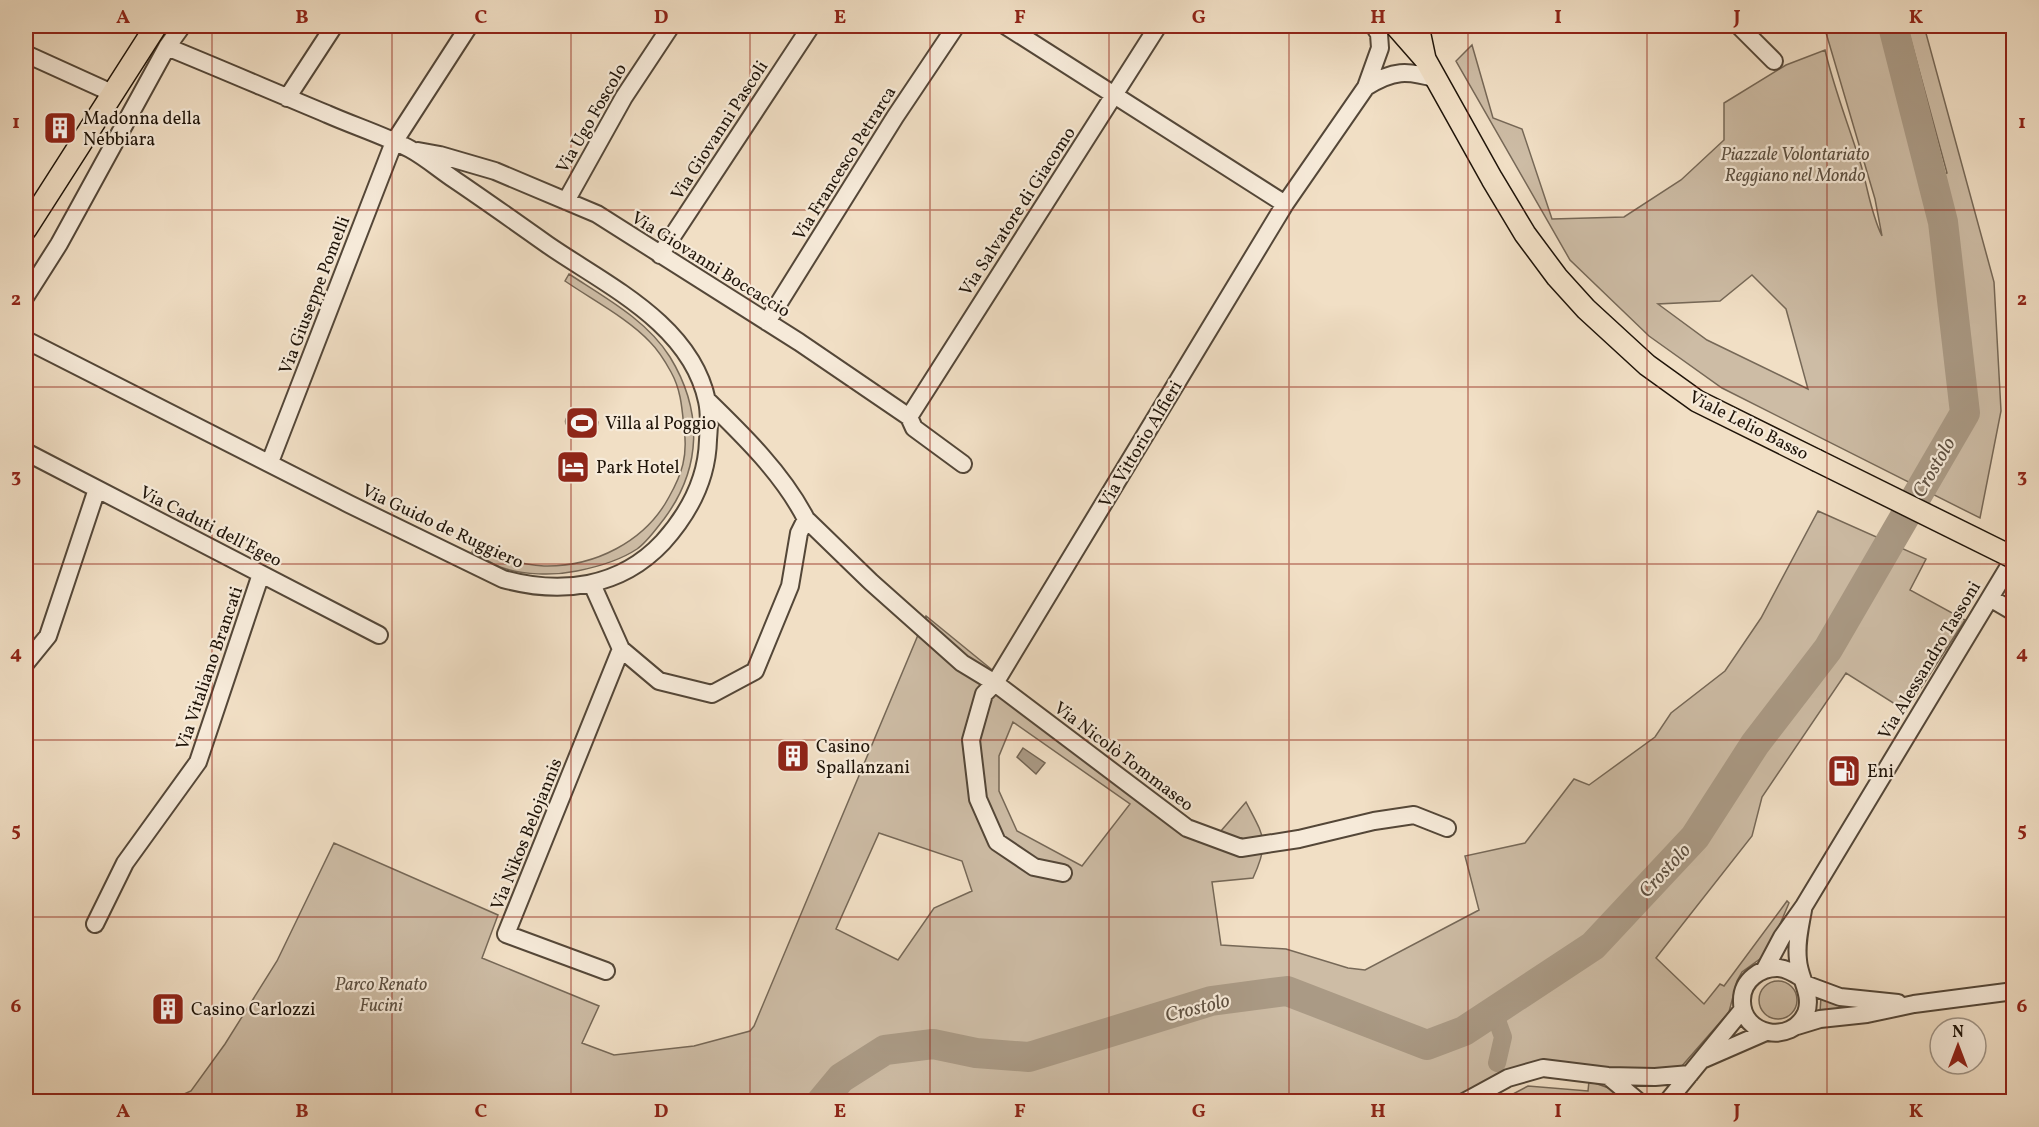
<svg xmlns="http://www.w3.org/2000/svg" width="2039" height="1127" font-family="Vollkorn,serif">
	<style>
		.green { fill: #cdbca5; stroke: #766857; stroke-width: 1.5; fill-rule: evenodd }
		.water { fill: #aa9a85; stroke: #726453; stroke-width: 1.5 }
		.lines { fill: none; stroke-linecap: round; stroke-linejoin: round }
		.canal { stroke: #aa9a85; stroke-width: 18 }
		.river { stroke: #aa9a85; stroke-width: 30 }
		.minor-casing { stroke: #544738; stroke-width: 20 }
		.major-casing { stroke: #1f1409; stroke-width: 24 }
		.minor { stroke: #f6ead9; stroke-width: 16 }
		.major { stroke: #f1dfc5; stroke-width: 21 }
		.major-bridge-casing { stroke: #1f1409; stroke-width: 24; stroke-linecap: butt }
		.major-bridge { stroke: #f1dfc5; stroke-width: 21 }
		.grid { fill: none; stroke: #8f2418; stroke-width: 1.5; stroke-opacity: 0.55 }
		.labels { text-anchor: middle; stroke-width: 4.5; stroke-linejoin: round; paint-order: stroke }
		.poi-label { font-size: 18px; fill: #1f1409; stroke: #f6ead9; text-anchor: start }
		.street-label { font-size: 18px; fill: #1f1409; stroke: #f6ead9 }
		.park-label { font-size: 18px; font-style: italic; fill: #5c4f40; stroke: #f6ead9 }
		.water-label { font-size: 20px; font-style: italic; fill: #5e5041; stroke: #f6ead9 }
		.neatline { fill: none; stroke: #8f2418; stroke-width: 2 }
		.grid-label { font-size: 20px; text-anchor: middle; font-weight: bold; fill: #8f2418 }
	</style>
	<rect width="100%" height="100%" fill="#f1dfc5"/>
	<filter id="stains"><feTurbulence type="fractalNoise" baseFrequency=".00333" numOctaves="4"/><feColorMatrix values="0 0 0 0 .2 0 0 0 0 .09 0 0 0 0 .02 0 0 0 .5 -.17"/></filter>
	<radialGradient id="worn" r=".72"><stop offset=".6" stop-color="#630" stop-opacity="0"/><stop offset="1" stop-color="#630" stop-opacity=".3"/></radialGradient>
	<path class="green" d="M1824 26H1881L1925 180 1947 173 1907 26H1924L1994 282 2001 411 1980 518 1722 388 1649 336 1570 260 1456 61 1472 45 1493 118 1522 129 1552 219 1624 217 1681 180 1724 140V103L1786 65 1825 50C1834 89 1849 126 1861 165 1868 189 1871 214 1882 236L1875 199ZM1752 275 1786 309 1808 389 1707 340 1658 304 1720 301Z
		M569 274C604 297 647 320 670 357 703 411 702 468 664 519 656 529 647 542 637 549 619 561 597 567 577 571 553 576 523 575 500 567 490 563 481 556 472 552L474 548C496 557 520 565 544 566 594 567 645 542 669 497 682 474 688 456 684 428 682 408 681 390 671 372 665 361 658 350 650 342 629 319 591 299 565 281Z
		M1818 511 1926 559 1910 590 1965 620 1906 711 1846 673 1762 797 1752 836 1656 958 1704 1004 1720 984 1724 986 1787 901 1789 903 1769 950 1764 956 1742 972 1737 981 1729 1012 1681 1067 1656 1072 1514 1069 1452 1102H166L191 1091 225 1044 277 961 334 843 498 915 482 958 599 1006 582 1043 614 1055 694 1046 750 1031 754 1026 926 616 1007 682 1195 823 1220 832 1246 802C1264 837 1270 841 1253 878L1212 882 1221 945 1286 949 1348 968 1365 970 1479 910 1465 856 1525 843 1574 779 1589 785 1655 737 1671 713 1725 671 1761 618ZM1013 722 1130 804 1082 866 1017 831 999 791V756ZM879 833 962 861 972 891 934 908 898 960 836 929Z
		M1759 1000a19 19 0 1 1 38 0a19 19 0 1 1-38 0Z
		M1821 997 1870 1007 1820 1012Z
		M1589 1081 1617 1091 1627 1102H1498L1528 1086 1588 1091Z"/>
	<path class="water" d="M575 412 585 416 593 417 598 422 597 428C578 440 551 422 575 412Z
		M1023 748 1045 763 1036 774 1017 757Z"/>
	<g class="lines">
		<path class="canal" d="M1494 1012 1503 1037 1497 1063"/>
		<path class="river" d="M821 1102 841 1078 885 1050 933 1044 976 1053 1029 1057 1211 1001 1287 991 1427 1045 1464 1031 1593 946 1695 837 1755 744 1828 649 1965 413 1943 222 1893 26"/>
		<g class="minor-casing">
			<path id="minor" d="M1006 26 1285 204
				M1739 26 1774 61
				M26 54 112 93
				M1366 87C1393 70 1407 70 1437 79
				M287 98 334 26
				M418 151 440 155 495 171 597 214 799 342 909 417 914 428 963 464
				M566 201 624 97 671 26
				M660 255 811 26
				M26 296 59 244 167 47 182 26
				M767 322 895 117 956 26
				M26 340 349 504 503 579C561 595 620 588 663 542 689 513 707 480 708 440 709 427 710 414 707 401 691 324 606 285 548 245 517 223 486 201 455 180 440 170 425 157 410 149 383 135 354 126 327 114 274 92 221 69 167 47
				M707 400C743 435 783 474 806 519L871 582 962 663 995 683 1187 828 1241 848 1299 839 1374 821 1414 815 1447 828
				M909 417 1158 26
				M26 452 379 635
				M270 462 394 142 469 26
				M592 584 621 649 506 934 606 971
				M1990 598 2014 612
				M621 649 659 681 712 694 755 671 790 586 799 533 806 519
				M26 663 48 636 97 489
				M1063 873 1034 867 997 842 978 799 971 740 984 694 995 683 1285 204 1366 87 1380 48 1379 34 1374 26
				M95 924 125 863 198 762 261 574
				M1765 969 1782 937 1804 906 2014 558
				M1800 977C1794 973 1787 969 1779 968 1761 967 1742 980 1742 1000 1741 1036 1792 1045 1806 1013 1813 995 1799 978 1798 960 1796 943 1800 927 1803 910
				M1805 984 1840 997 1898 1003
				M1797 1026 1820 1019 1867 1014 1914 1004 2014 991
				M1704 1059 1766 1032
				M1608 1076 1639 1102
				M1464 1102 1508 1078 1543 1068 1608 1076 1655 1077 1690 1074
				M1667 1102 1743 1009"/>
		</g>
		<g class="major-casing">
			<path id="major" d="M1396 26 1425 59 1492 179 1525 234 1557 277 1586 309 1647 365 1697 401 1816 460
				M1418 26 1425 59
				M26 229 156 26"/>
		</g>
		<use href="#minor" class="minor"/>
		<use href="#major" class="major"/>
		<g class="major-bridge-casing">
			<path id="major-bridge" d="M1816 460 2014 558"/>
		</g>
		<use href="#major-bridge" class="major-bridge"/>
	</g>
	<path class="grid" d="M212 26V1102M392 26V1102M571 26V1102M750 26V1102M930 26V1102M1109 26V1102M1289 26V1102M1468 26V1102M1647 26V1102M1827 26V1102M26 210H2014M26 387H2014M26 564H2014M26 740H2014M26 917H2014"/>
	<defs>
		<g id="building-square" transform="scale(1.725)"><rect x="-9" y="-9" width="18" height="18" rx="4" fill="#8f2418" stroke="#f6ead9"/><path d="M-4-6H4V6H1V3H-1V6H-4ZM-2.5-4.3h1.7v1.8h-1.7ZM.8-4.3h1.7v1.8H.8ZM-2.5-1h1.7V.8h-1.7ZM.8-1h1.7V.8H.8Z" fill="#fff"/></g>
		<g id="stadium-square" transform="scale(1.725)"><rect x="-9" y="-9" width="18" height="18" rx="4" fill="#8f2418" stroke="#f6ead9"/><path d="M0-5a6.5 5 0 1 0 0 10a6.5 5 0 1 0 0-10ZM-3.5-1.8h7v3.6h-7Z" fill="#fff"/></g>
		<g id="hotel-square" transform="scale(1.725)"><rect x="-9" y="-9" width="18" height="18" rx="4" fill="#8f2418" stroke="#f6ead9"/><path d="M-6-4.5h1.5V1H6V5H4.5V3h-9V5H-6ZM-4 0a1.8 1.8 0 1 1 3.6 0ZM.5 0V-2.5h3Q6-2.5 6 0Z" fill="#fff"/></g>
		<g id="fuel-square" transform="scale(1.725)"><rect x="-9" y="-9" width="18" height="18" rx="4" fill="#8f2418" stroke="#f6ead9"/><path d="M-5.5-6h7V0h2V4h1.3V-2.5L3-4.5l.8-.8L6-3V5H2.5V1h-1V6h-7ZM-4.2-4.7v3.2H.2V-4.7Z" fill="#fff"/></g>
	</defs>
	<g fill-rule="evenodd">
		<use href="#building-square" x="60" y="128"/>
		<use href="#stadium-square" x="582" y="423"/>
		<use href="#hotel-square" x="573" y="467"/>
		<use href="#building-square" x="793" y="756"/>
		<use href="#fuel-square" x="1844" y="771"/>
		<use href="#building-square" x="168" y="1009"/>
	</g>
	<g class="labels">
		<g class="poi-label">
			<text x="83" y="124">Madonna della<tspan x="83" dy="21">Nebbiara</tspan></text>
			<text x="605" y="429">Villa al Poggio</text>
			<text x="596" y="473">Park Hotel</text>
			<text x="816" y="752">Casino<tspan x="816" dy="21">Spallanzani</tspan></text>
			<text x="1867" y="777">Eni</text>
			<text x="191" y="1015">Casino Carlozzi</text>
		</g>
		<g class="street-label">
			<text transform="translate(591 118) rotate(-60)" y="6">Via Ugo Foscolo</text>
			<text transform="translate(719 130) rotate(-57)" y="6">Via Giovanni Pascoli</text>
			<text transform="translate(844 163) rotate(-58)" y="6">Via Francesco Petrarca</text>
			<text transform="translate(1017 211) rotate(-57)" y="6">Via Salvatore di Giacomo</text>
			<text transform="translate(711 264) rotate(32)" y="6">Via Giovanni Boccaccio</text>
			<text transform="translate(314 295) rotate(-69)" y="6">Via Giuseppe Pomelli</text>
			<text transform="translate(1749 425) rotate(27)" y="6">Viale Lelio Basso</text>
			<text transform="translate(1140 444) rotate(-59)" y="6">Via Vittorio Alfieri</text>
			<text transform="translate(211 526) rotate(27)" y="6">Via Caduti dell'Egeo</text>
			<text transform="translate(443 526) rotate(25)" y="6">Via Guido de Ruggiero</text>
			<text transform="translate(1929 660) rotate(-59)" y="6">Via Alessandro Tassoni</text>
			<text transform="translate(209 668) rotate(-71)" y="6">Via Vitaliano Brancati</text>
			<text transform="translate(1124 756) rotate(37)" y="6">Via Nicolò Tommaseo</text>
			<text transform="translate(526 834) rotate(-68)" y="6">Via Nikos Belojannis</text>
		</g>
		<g class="park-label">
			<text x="1795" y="160">Piazzale Volontariato<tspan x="1795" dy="21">Reggiano nel Mondo</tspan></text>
			<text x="381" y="990">Parco Renato<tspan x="381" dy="21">Fucini</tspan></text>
		</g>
		<g class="water-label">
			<text transform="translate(1933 467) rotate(-60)" y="7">Crostolo</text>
			<text transform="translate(1664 870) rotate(-47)" y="7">Crostolo</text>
			<text transform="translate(1197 1007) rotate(-14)" y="7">Crostolo</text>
		</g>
	</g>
	<rect width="2039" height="1127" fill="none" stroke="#f1dfc5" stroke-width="66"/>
	<g transform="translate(1958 1046)"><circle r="28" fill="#f6ead9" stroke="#a09486" stroke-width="1.5"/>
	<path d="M0-4.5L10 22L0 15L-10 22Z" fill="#8f2418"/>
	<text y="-9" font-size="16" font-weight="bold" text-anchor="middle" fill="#1f1409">N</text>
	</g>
	<rect x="33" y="33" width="1973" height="1061" class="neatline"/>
	<g class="grid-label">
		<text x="123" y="23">A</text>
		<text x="302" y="23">B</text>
		<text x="481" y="23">C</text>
		<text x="661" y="23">D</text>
		<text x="840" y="23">E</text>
		<text x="1020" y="23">F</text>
		<text x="1199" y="23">G</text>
		<text x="1378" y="23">H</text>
		<text x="1558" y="23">I</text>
		<text x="1737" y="23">J</text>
		<text x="1916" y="23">K</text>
		<text x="16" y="128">1</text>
		<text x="2022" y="128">1</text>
		<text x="16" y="305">2</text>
		<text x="2022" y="305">2</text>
		<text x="16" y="482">3</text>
		<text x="2022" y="482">3</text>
		<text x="16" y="659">4</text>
		<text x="2022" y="659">4</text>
		<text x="16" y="836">5</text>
		<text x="2022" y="836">5</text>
		<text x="16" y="1012">6</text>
		<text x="2022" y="1012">6</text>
		<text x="123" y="1117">A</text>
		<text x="302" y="1117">B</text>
		<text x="481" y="1117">C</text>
		<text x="661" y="1117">D</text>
		<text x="840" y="1117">E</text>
		<text x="1020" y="1117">F</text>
		<text x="1199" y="1117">G</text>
		<text x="1378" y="1117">H</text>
		<text x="1558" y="1117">I</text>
		<text x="1737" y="1117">J</text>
		<text x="1916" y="1117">K</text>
	</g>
	<rect width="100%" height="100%" filter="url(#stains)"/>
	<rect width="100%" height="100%" fill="url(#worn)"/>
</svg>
